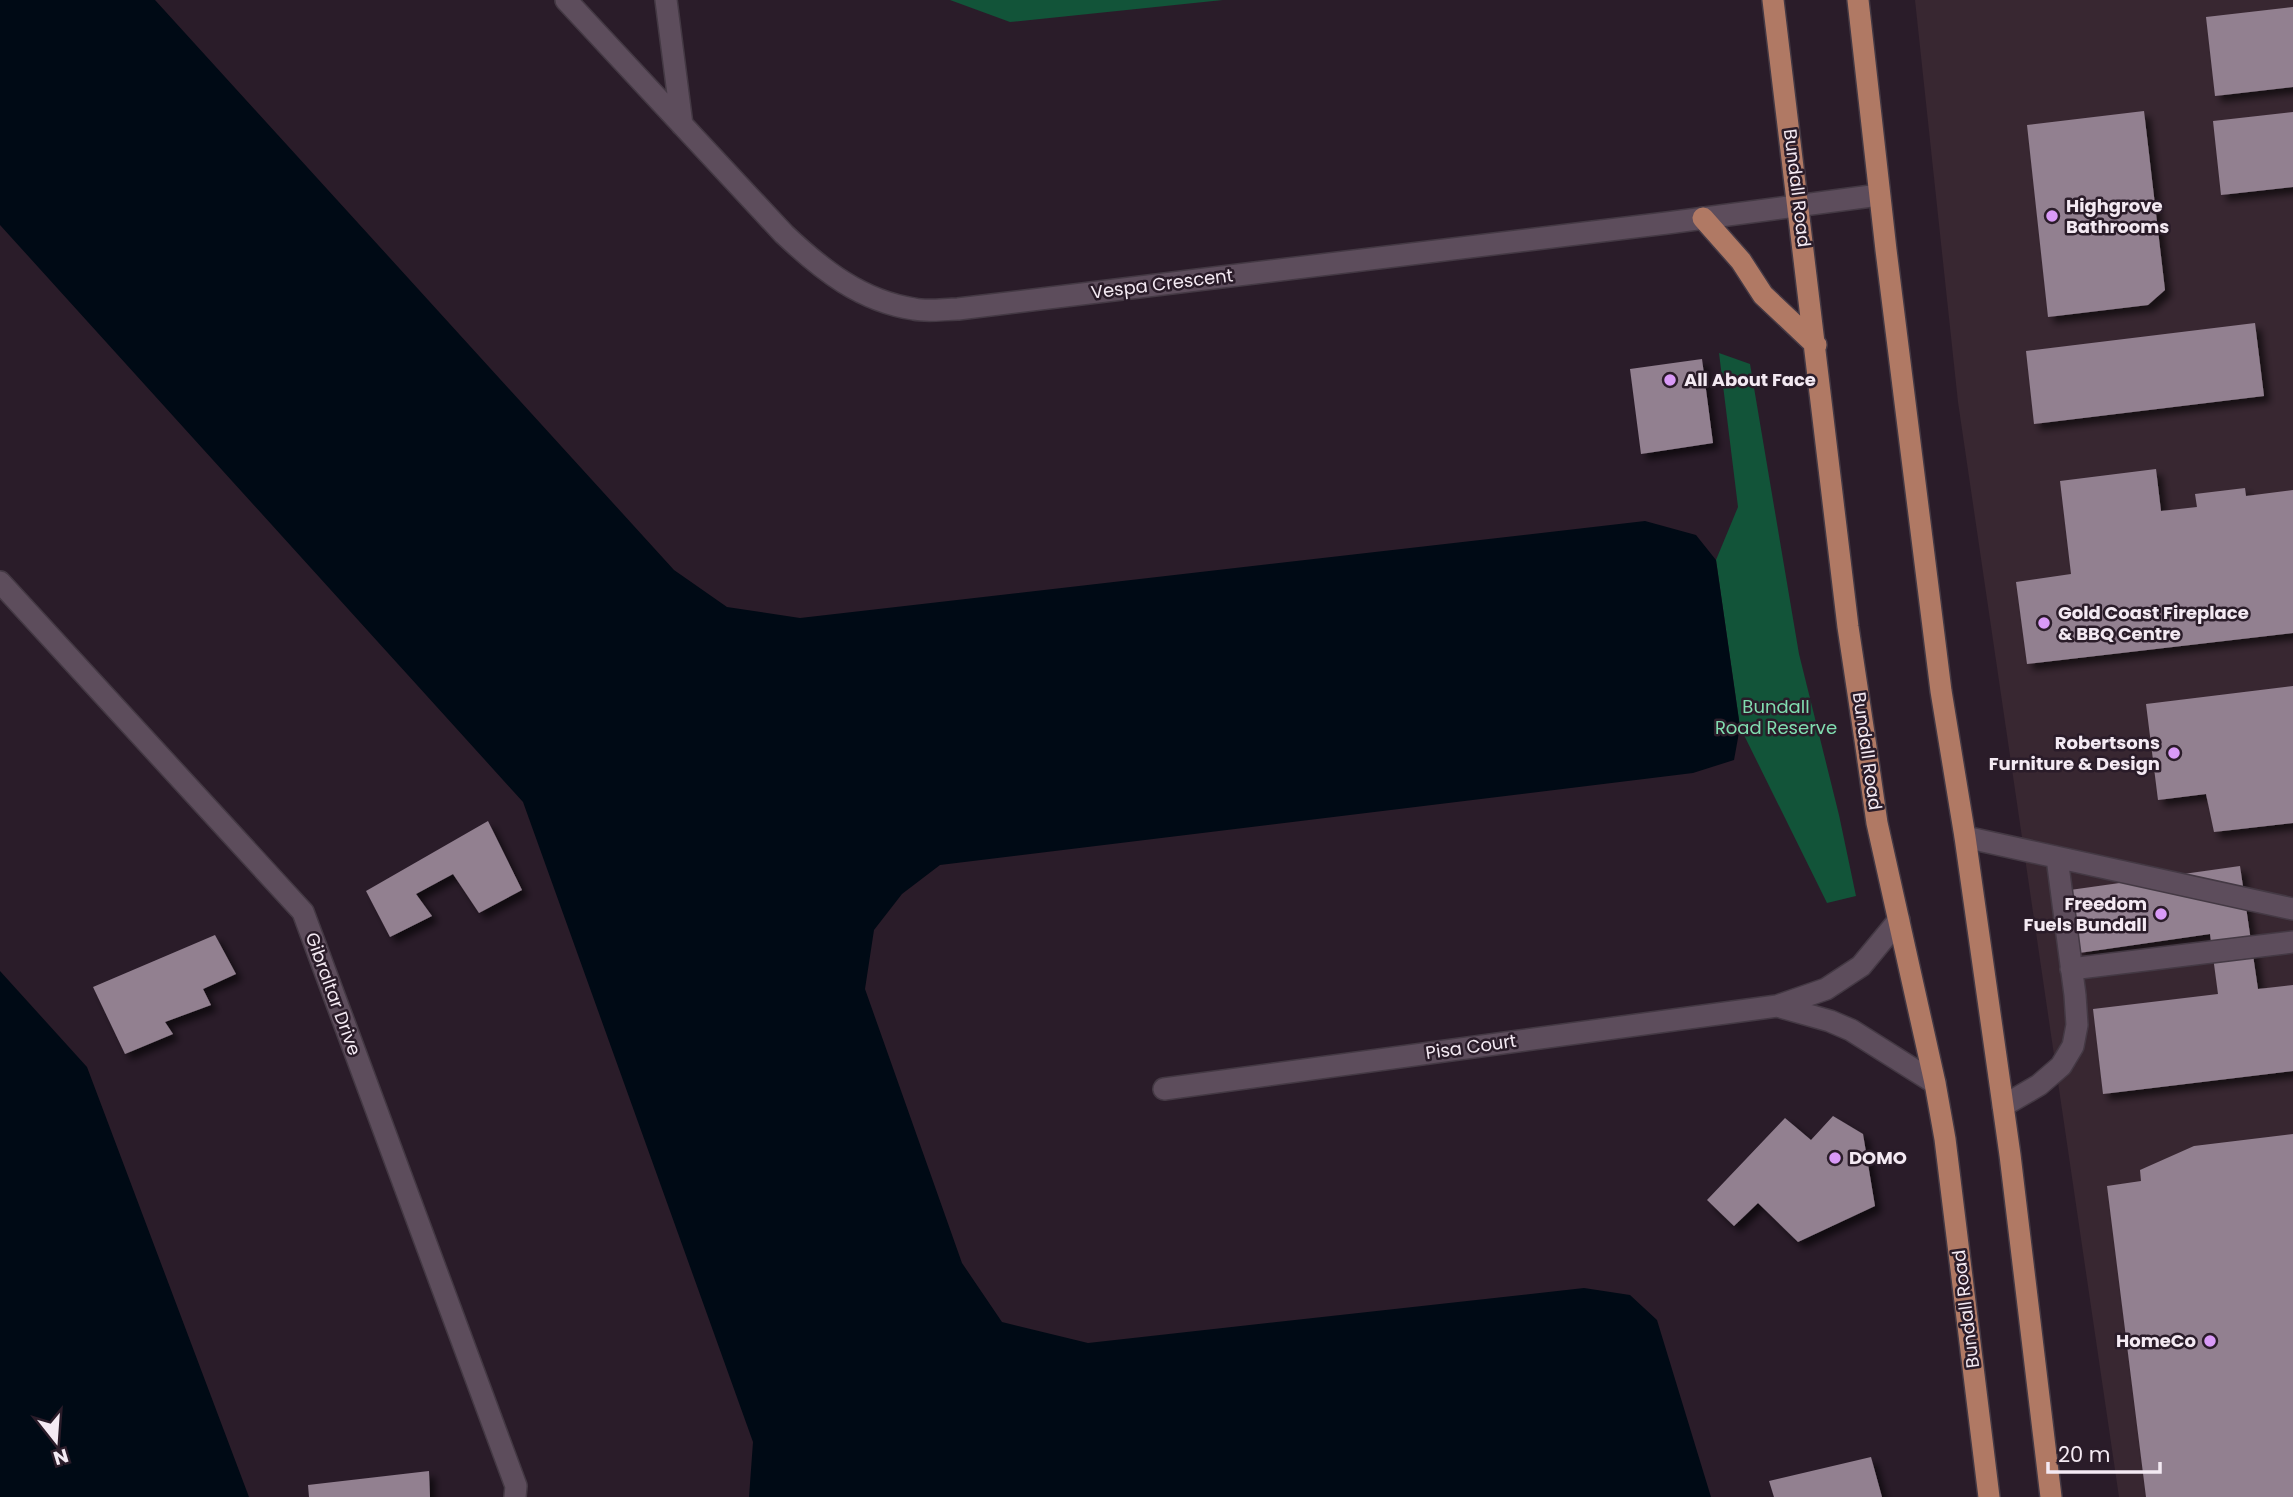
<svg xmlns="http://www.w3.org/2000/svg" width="2293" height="1497" font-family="Poppins,sans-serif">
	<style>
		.commercial { fill: #382731 }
		.green { fill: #125439 }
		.water { fill: #000a15 }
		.building { fill: #928090; filter: url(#shadow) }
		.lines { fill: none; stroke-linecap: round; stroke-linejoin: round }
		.minor-casing { stroke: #443944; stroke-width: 24 }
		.major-casing { stroke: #443944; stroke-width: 24 }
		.minor { stroke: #5d4d5c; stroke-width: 21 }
		.major { stroke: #b07964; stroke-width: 21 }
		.poi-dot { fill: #d99af7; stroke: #2a1c29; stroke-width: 2.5 }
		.labels { text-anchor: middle; stroke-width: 5; stroke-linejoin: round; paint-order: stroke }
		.street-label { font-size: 18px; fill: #f4eaf3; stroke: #2a1c29 }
		.poi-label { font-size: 18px; font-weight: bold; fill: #f4eaf3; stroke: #2a1c29; text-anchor: start }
		.park-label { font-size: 18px; fill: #81ddb0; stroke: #2a1c29 }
	</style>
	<defs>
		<filter id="shadow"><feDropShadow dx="6" dy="6" stdDeviation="3.5" flood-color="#0009"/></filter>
	</defs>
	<rect width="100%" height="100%" fill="#2a1c29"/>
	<path class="commercial" d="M1915 0H2293V1497H2119L1958 402Z"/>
	<path class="green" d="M950 0H1223L1010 22Z
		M1719 353 1750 364 1799 654 1839 815 1856 896 1827 903 1740 727 1716 560 1738 507Z"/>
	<path class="water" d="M0 0H155L674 570 727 607 800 618 1645 521 1696 535 1716 560 1740 727 1734 760 1693 773 940 865 902 894 874 930 865 989 962 1263 1002 1322 1088 1343 1584 1288 1630 1295 1657 1320 1711 1497H749L753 1442 523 802 0 225Z
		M0 971 87 1067 249 1497H0Z"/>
	<path class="building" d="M2293 7V87L2215 96 2206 17Z
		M2144 111 2165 290 2148 305 2048 317 2027 125Z
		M2293 112V187L2221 195 2213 121Z
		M2255 323 2264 396 2034 424 2026 351Z
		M1702 359 1713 443 1641 454 1630 369Z
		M2156 469 2161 511 2197 507 2195 494 2245 488 2246 496 2293 490V633L2027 664 2016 582 2071 574 2060 481Z
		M2293 686V823L2214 832 2206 794 2158 800 2146 704Z
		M488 821 522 890 479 913 453 874 416 894 432 916 390 937 366 891Z
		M2240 866 2258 989 2293 985V1071L2103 1094 2093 1009 2218 994 2210 934 2079 953 2070 890Z
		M215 935 236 974 203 989 211 1005 165 1022 173 1034 125 1054 93 987Z
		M1833 1116 1863 1134 1875 1206 1798 1242 1758 1203 1734 1226 1707 1200 1785 1118 1811 1140Z
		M2293 1134V1497H2146L2107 1186 2141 1181 2140 1170 2194 1146Z
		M1871 1457 1882 1497H1774L1769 1481Z
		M429 1471 430 1497H309L308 1485Z"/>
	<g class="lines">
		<g class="minor-casing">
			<path id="minor" d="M566 0 784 234C822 270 861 301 914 309 928 312 944 309 958 309L1667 223 1879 195
				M666 0 682 125
				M0 582 303 912 516 1486 515 1497
				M1965 837 2293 909
				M2071 969 2293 942
				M1777 1006 1830 1021 1851 1030 1935 1083
				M1164 1089 1777 1006 1826 989 1861 966 1899 920
				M2003 1106 2039 1085 2061 1066 2073 1046 2077 1025 2075 995 2057 858"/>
		</g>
		<g class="major-casing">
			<path id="major" d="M1773 0 1848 627 1865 740 1877 823 1935 1083 1945 1139 1989 1497
				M1858 0 1886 250 1941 691 1965 837 2010 1155 2051 1497
				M1703 218 1741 261 1763 295 1816 345"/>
		</g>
		<use href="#minor" class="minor"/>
		<use href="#major" class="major"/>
	</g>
	<g class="poi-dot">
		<circle cx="2052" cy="216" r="7"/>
		<circle cx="1670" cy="380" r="7"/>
		<circle cx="2044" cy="623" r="7"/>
		<circle cx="2174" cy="753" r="7"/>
		<circle cx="2161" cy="914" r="7"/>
		<circle cx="1835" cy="1158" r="7"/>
		<circle cx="2210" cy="1341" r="7"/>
	</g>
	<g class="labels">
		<g class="street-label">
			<text transform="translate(1797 188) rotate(83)" y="6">Bundall Road</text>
			<text transform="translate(1162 284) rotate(-7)" y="6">Vespa Crescent</text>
			<text transform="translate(1867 751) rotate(82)" y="6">Bundall Road</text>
			<text transform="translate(333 994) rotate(70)" y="6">Gibraltar Drive</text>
			<text transform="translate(1471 1047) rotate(-8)" y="6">Pisa Court</text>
			<text transform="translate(1966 1309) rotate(-97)" y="6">Bundall Road</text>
		</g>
		<g class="poi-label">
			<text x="2066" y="212">Highgrove<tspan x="2066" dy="21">Bathrooms</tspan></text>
			<text x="1684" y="386">All About Face</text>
			<text x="2058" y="619">Gold Coast Fireplace<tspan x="2058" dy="21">&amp; BBQ Centre</tspan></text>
			<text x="2160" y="749" text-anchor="end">Robertsons<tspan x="2160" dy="21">Furniture &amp; Design</tspan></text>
			<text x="2147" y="910" text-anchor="end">Freedom<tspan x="2147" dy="21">Fuels Bundall</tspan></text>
			<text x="1849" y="1164">DOMO</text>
			<text x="2196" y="1347" text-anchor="end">HomeCo</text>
		</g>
		<g class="park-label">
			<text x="1776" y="713">Bundall<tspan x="1776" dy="21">Road Reserve</tspan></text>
		</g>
	</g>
	<g transform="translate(56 1441) rotate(163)" stroke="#2a1c29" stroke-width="5" paint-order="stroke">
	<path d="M0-5L12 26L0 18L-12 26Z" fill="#f4eaf3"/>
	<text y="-10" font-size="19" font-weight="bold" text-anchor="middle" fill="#f4eaf3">N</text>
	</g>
	<path d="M2048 1462v10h112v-10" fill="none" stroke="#f4eaf3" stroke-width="3.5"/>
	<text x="2058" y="1462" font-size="21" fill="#f4eaf3" stroke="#2a1c29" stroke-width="5" paint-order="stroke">20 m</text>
</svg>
